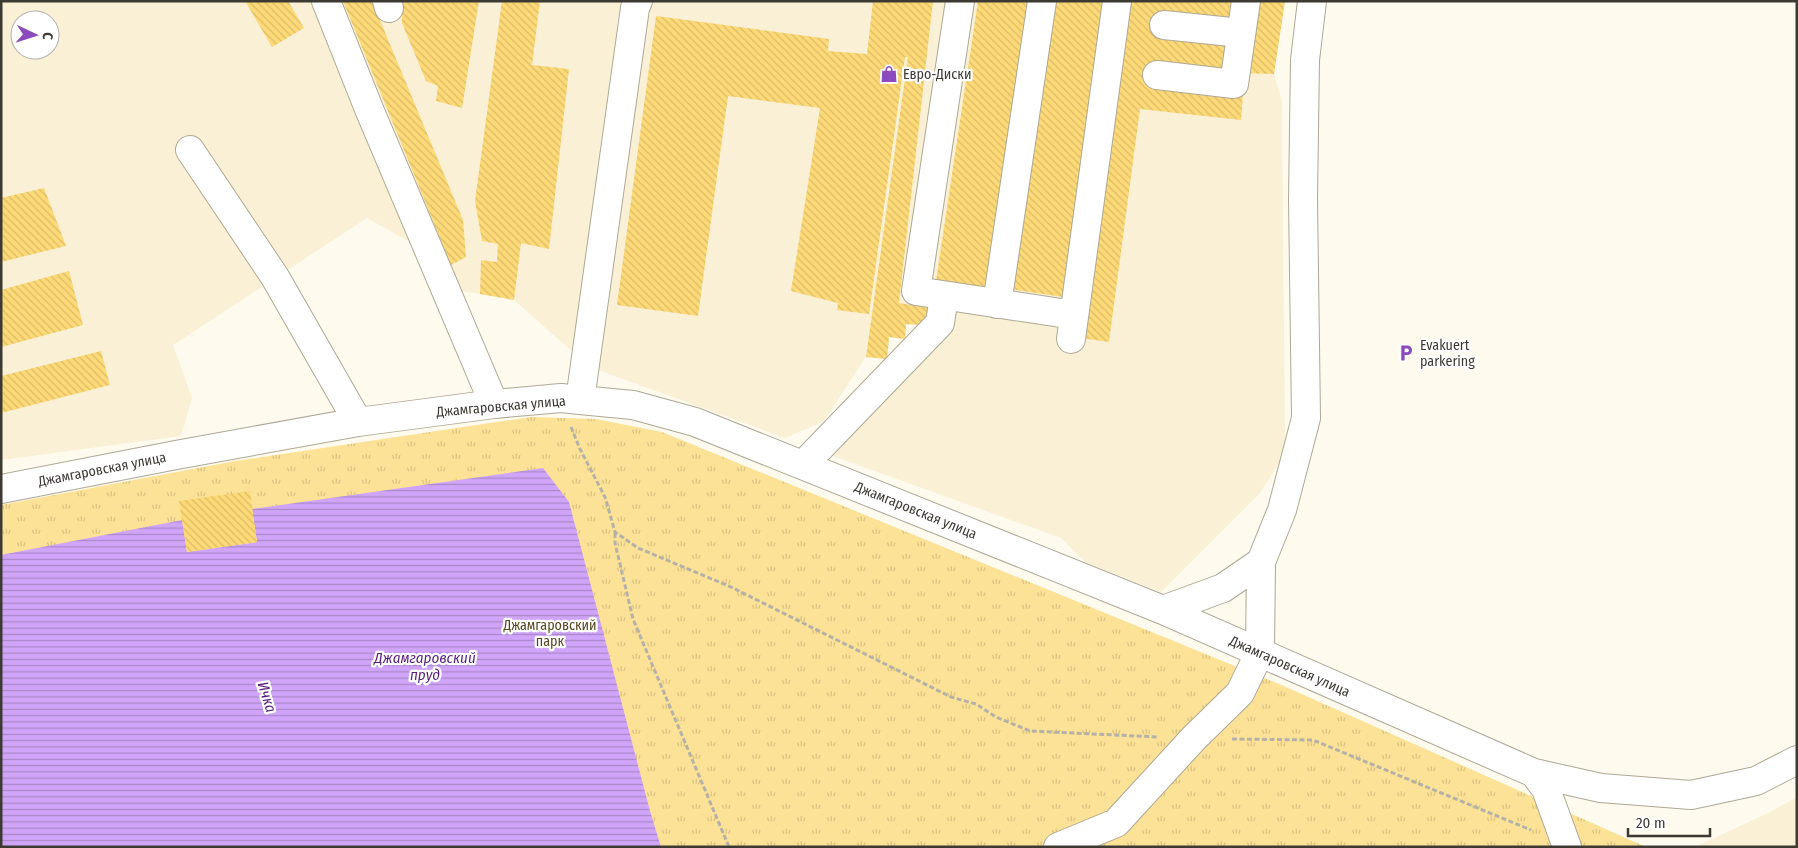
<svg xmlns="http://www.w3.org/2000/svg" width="1798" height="848" font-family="'Fira Sans Condensed',sans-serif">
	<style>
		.built { fill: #f9f0d5; fill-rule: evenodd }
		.park { fill: url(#park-tufts) }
		.water { fill: url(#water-rules) }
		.building { fill: url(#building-back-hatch) }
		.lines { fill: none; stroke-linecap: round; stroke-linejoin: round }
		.minor-casing { stroke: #aea895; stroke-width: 30 }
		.path { stroke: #b5b1a7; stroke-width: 3; stroke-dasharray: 5 2.5; stroke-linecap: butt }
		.minor { stroke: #fff; stroke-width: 28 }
		.labels { text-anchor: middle; stroke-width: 4.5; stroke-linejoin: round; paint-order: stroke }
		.poi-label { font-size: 14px; fill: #3d3a33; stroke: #fff; text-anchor: start }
		.street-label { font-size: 14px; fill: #3d3a33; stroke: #fff }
		.park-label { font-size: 14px; fill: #57481f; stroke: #fff }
		.water-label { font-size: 15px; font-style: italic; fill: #581f80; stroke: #fff }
	</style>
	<defs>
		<pattern id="park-tufts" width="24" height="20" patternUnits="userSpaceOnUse" patternTransform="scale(1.25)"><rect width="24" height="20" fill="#fce296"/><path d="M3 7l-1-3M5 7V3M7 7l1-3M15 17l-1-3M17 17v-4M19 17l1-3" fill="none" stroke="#d9c382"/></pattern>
		<pattern id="water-rules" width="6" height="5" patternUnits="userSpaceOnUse" patternTransform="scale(1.25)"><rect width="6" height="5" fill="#d0a5f9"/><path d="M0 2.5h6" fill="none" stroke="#aa87ca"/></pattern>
		<pattern id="building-back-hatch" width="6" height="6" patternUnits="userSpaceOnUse" patternTransform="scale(1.25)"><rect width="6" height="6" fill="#fdda77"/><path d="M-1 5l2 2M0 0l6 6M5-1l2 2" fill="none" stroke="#dabc67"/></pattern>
	</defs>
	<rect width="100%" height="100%" fill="#fefaee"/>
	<path class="built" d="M1 1H1285L1274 74 1282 101V123L1285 438 1280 461 1260 493 1161 592 1085 562 1061 538 830 455 927 325H906L905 339 889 337 887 359 866 357 824 421 785 438 590 367 514 300 462 291 451 265 367 218 173 345 192 398 181 436 1 460ZM20 20H50V50H20Z
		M1797 797V847H1695L1770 812Z"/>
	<path class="park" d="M531 417 596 419 662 432 1279 684 1646 847H1V505L235 461Z"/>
	<path class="water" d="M543 468 569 502 650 811 661 847H1V555L182 520 187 552 257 542 252 509Z"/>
	<path class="building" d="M245 1H288L304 28 272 47Z
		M343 1H372L463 220 466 257 451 265Z
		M402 1H479L462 108 436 101 438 86 426 81 402 23Z
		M502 1H540L532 65 569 69 549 249 521 243 514 300 480 294 481 260 497 262 498 244 482 241 475 201Z
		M873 1H933L899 303 930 308 927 325 906 324 905 339 889 337 887 359 866 357 908 57H905L869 314 837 310 838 303 791 291 820 108 728 96 698 316 617 305 656 16 829 39 828 51 867 54Z
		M978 1H1031L988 289 936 281Z
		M1052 1H1105L1063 297 1010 289Z
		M1128 1H1236L1233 20 1156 12 1154 34 1230 44 1227 70 1149 62 1146 84 1243 95 1241 120 1140 109 1109 342 1081 338Z
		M1254 1H1285L1274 74 1243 73Z
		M44 188 66 246 1 262V198Z
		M69 271 83 325 1 347V290Z
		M101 351 110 385 1 413V376Z
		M250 491 257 542 187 552 179 501Z"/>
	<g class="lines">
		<g class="minor-casing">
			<path id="minor" d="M326 1 369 109 494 404
				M387 1 389 8
				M960 1 916 291 1074 315
				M1164 25 1241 33
				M1157 75 1234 84 1246 1
				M190 150 275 277 358 422
				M997 304 1042 1
				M1071 339 1117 1
				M580 400 635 8 638 1
				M803 465 940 323 944 296
				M1 489 176 455 358 422 494 404 561 398 580 400 633 405 695 422 1163 610 1534 773 1601 788 1691 795 1756 781 1797 760
				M1163 610 1223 588 1261 562 1282 510 1306 418 1303 199 1305 60 1312 1
				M1534 773 1546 789 1567 847
				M1058 847 1116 823 1194 738 1240 693 1260 652 1261 562"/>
		</g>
		<path class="path" d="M571 427 580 449 605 497 615 532 638 548 731 587 951 697 976 704 996 717 1030 731 1158 737
			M615 533V543L633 619 729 847
			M1232 739 1313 740 1531 830"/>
		<use href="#minor" class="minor"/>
	</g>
	<defs>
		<g id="shop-bare" transform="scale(1.35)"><path d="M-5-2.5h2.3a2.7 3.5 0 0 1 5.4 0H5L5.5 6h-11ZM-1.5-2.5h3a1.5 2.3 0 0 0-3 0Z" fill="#8c4abf" stroke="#fff" stroke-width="2.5" paint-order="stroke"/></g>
		<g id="parking-bare" transform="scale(1.35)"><path d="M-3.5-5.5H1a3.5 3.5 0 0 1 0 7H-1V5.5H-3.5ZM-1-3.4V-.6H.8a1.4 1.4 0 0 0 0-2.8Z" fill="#8c4abf" stroke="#fff" stroke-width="2.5" paint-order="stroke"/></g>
	</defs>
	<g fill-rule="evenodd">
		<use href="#shop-bare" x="889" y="74"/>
		<use href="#parking-bare" x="1406" y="353"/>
	</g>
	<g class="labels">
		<g class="poi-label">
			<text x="903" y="79">Евро-Диски</text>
			<text x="1420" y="350">Evakuert<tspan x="1420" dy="16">parkering</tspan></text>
		</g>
		<g class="street-label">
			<text transform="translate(501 406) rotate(-5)" y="5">Джамгаровская улица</text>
			<text transform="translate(102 469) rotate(-11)" y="5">Джамгаровская улица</text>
			<text transform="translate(916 510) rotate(22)" y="5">Джамгаровская улица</text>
			<text transform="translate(1290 666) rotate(24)" y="5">Джамгаровская улица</text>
		</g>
		<g class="park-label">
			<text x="550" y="630">Джамгаровский<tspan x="550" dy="16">парк</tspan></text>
		</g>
		<g class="water-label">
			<text x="425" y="663">Джамгаровский<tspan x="425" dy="17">пруд</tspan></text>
			<text transform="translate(267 697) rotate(73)" y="5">Ичка</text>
		</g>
	</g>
	<rect width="1798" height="848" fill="none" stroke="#3d3a33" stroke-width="5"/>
	<g transform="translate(35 35) rotate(94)"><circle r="24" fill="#ffffff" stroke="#b1b0ad"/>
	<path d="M0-4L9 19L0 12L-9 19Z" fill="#8c4abf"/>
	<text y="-8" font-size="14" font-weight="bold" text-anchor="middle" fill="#3d3a33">С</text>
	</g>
	<path d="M1628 828v8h82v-8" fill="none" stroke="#3d3a33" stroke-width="2.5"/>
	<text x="1636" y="828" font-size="15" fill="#3d3a33" stroke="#ffffff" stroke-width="4" paint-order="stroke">20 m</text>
</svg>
